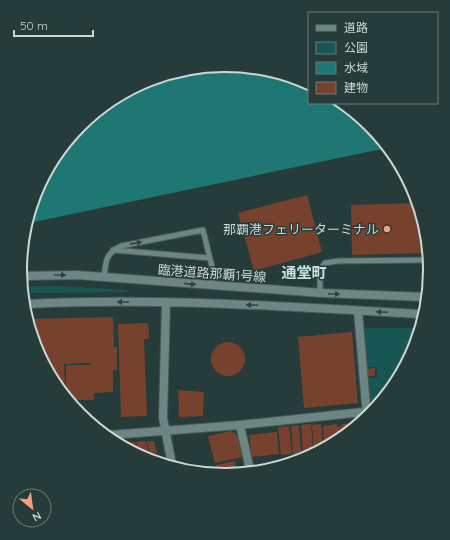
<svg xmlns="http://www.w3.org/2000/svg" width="450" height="540" font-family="Quicksand,'Noto Sans JP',sans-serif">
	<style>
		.green { fill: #185653 }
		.water { fill: #1e7773 }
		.building { fill: #76422d }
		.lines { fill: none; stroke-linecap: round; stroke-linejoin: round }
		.service-casing { stroke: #475958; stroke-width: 7 }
		.minor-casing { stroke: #475958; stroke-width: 10 }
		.tertiary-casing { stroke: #475958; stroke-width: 10 }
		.service { stroke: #6d8583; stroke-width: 5 }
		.minor { stroke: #6d8583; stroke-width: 8 }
		.tertiary { stroke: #6d8583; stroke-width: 8 }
		.oneway { fill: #2d4341 }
		.poi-dot { fill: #f2a080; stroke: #263c3a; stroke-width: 1.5 }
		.labels { text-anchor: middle; stroke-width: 3; stroke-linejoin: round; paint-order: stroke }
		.poi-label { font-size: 13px; fill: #cbd8d7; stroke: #263c3a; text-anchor: end }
		.street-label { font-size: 13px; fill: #cbd8d7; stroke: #263c3a }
		.quarter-label { font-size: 15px; font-weight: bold; fill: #c9e2e0; stroke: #263c3a }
		.rim { fill: none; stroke: #cbd8d7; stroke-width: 2 }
	</style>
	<rect width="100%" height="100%" fill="#263c3a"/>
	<path class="green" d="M58 286 127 290V292L25 293 23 287Z
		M365 328H418L414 349 380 399 370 400 369 378H377V367H367Z"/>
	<path class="water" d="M225 65 304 81 309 84V103H337L370 125 386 149 377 150 29 223 36 191 80 125 147 81Z"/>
	<path class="building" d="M307 195 322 252 254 271 238 213Z
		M417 203 427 253 352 255 351 205Z
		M113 317 114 347H117V370H113V392L94 393V400H70L69 392H66V365H90V363L64 364 65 387H61L36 348 30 319Z
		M148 323 149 339H144L147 416 121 417 118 324Z
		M352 332 358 403 304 408 298 337Z
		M211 359a17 17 0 1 1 34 0a17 17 0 1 1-34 0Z
		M375 368V376H368V369Z
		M178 390 204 392 203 416 179 417Z
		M356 423V424L324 445 323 426 337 424V427L342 426V424Z
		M311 424 313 451 303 453 301 425Z
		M321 424 323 446 314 452 312 425Z
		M299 425 301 451 298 452V454L293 455 291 426Z
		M289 426 292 454 281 455 278 427Z
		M231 431 237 435 242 457 215 463 208 436Z
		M277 432 279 454 252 457 249 435Z
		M146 441 149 455 142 456 139 454 136 442Z
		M147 441H154L157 453 150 455Z
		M121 442H135L137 453Z
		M235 461 236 471 222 474H219L216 465Z"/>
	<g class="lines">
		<g class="service-casing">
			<path id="service" d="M113 250 210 258
				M104 277C106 261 105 254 121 246L203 230 212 267V286
				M320 293V270L325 263 338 261 428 260"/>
		</g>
		<g class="minor-casing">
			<path id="minor" d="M358 311 367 417
				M240 425 250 470
				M110 435 240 425 373 411"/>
		</g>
		<g class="tertiary-casing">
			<path id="tertiary" d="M21 276 77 275 322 293 425 297
				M166 303 163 418 172 465
				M27 304C158 297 290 307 421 314"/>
		</g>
		<use href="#service" class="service"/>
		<use href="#minor" class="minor"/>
		<use href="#tertiary" class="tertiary"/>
	</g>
	<defs><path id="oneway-solid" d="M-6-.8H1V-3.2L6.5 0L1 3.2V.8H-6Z"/></defs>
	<g class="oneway">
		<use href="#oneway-solid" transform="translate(136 243) rotate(-11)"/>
		<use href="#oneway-solid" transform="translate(60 275)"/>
		<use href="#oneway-solid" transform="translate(190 284) rotate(5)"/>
		<use href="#oneway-solid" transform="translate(334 294) rotate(2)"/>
		<use href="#oneway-solid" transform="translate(123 302) rotate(-180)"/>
		<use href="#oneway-solid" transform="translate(252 305) rotate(-177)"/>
		<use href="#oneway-solid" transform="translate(382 312) rotate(-177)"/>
	</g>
	<circle class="poi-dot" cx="387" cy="229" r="4"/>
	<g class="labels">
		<g class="poi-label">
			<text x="379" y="234">那覇港フェリーターミナル</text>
		</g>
		<g class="street-label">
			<text transform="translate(212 273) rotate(4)" y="5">臨港道路那覇1号線</text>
		</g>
		<g class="quarter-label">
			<text x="304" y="278">通堂町</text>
		</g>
	</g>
	<path d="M0 0H450V540H0ZM27 270a198 198 0 1 1 396 0a198 198 0 1 1-396 0Z" fill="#263c3a" fill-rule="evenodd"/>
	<path class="rim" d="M27 270a198 198 0 1 1 396 0a198 198 0 1 1-396 0Z"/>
	<rect x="308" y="12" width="130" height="92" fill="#263c3a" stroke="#687a79"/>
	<rect x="316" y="25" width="20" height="6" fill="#6d8583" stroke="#687a79"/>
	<text x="344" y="32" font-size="12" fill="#cbd8d7">道路</text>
	<rect x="316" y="42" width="20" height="12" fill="#185653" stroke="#687a79"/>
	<text x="344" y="52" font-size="12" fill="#cbd8d7">公園</text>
	<rect x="316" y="62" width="20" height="12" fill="#1e7773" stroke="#687a79"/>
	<text x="344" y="72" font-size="12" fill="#cbd8d7">水域</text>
	<rect x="316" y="82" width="20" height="12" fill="#76422d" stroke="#687a79"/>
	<text x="344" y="92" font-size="12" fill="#cbd8d7">建物</text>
	<g transform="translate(32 508) rotate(151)"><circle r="19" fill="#263c3a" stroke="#687a79"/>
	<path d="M0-3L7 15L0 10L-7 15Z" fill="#f2a080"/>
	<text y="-6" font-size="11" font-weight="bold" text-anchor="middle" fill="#cbd8d7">N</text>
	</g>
	<path d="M14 30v6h79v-6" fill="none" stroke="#cbd8d7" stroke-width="2"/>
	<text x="20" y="30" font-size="12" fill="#cbd8d7" stroke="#263c3a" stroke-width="3" paint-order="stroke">50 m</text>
</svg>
